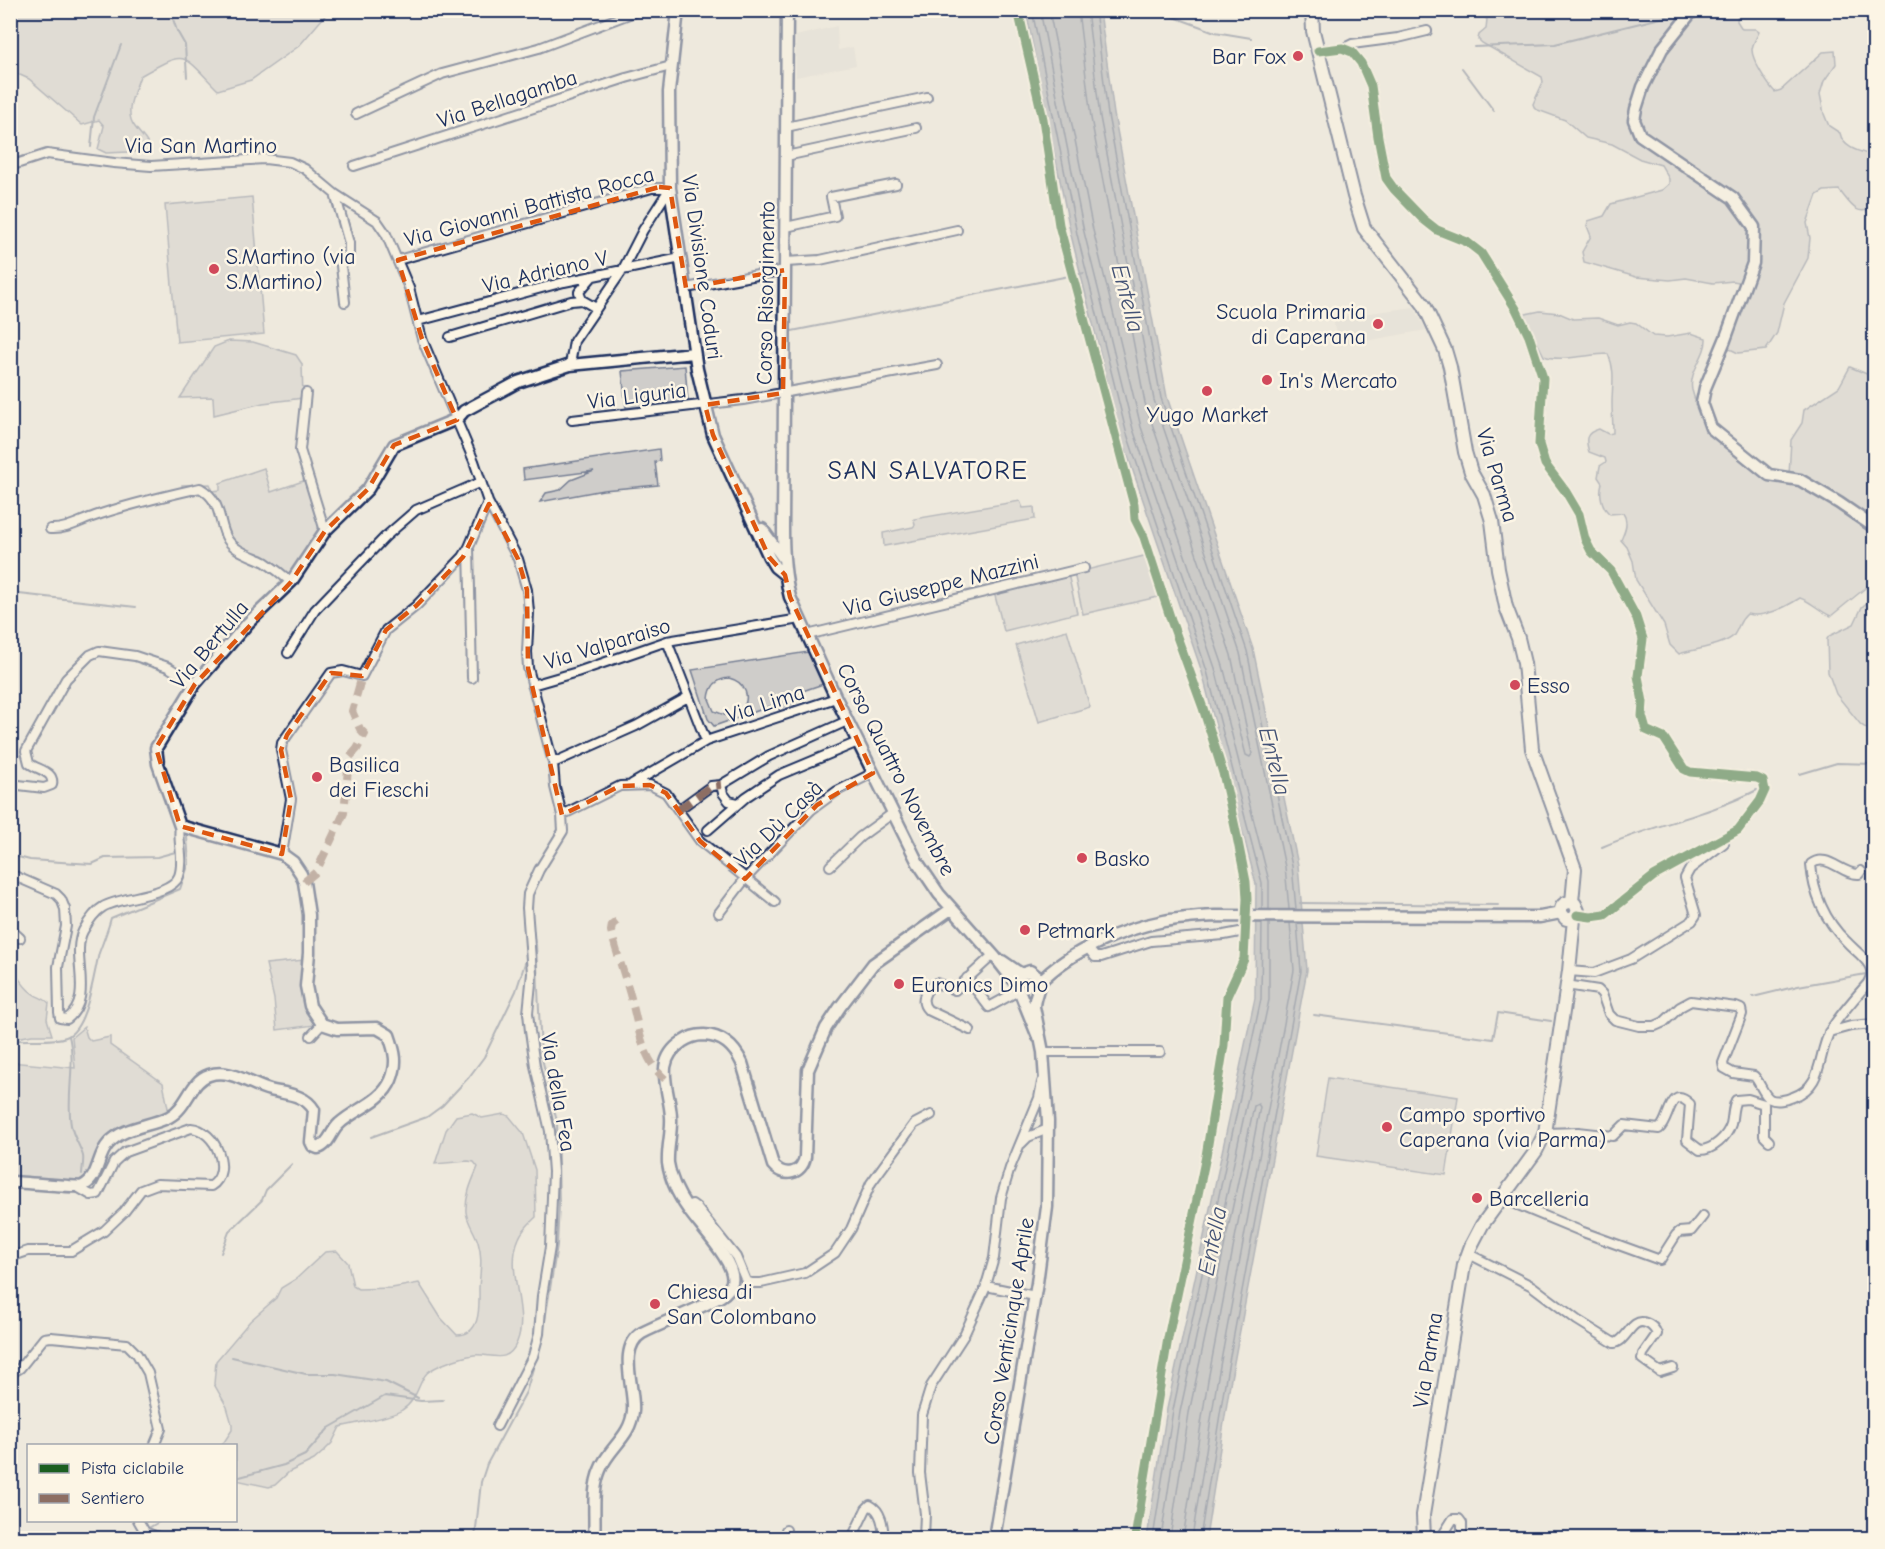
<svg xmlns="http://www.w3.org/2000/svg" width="1885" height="1549" font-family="'Comic Neue',sans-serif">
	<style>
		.built { fill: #dedbd4 }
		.green { fill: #cfcdca; stroke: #757e94; stroke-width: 1.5; fill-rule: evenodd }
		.water { fill: #a2a7af; stroke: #6c778f; stroke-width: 1.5 }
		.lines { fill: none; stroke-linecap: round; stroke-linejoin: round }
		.shore { stroke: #515f7e; stroke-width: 1.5 }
		.stream { stroke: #6c778f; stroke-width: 2 }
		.street-casing { stroke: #1b2f5e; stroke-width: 12 }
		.secondary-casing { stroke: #1b2f5e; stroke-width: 15 }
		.primary-casing { stroke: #1b2f5e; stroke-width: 16 }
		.street { stroke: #fcf5e5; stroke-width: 8 }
		.secondary { stroke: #fcf5e5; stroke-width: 10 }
		.primary { stroke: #fcf5e5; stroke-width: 12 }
		.quiet { stroke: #8d6e63; stroke-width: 8; stroke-dasharray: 15 8; stroke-linecap: butt }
		.cycleway-casing { stroke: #fcf5e5; stroke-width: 13 }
		.cycleway { stroke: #1b5e20; stroke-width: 9 }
		.marked { fill: none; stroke: #de5710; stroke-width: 4.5; stroke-dasharray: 12 8; stroke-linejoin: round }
		.poi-dot { fill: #d1495b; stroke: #fcf5e5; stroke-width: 2 }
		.labels { text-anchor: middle; stroke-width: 5; stroke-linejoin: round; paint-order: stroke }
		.poi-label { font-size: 22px; fill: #1b2f5e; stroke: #fcf5e5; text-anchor: start }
		.street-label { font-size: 22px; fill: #1b2f5e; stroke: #fcf5e5 }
		.water-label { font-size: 24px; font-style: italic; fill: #445376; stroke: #fcf5e5 }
		.quarter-label { font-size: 26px; letter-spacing: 1.5px; fill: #1b2f5e; stroke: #fcf5e5 }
	</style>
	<rect width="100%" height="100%" fill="#eee9dd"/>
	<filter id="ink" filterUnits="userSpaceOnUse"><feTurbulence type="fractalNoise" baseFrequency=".0167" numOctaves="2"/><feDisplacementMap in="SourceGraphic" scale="12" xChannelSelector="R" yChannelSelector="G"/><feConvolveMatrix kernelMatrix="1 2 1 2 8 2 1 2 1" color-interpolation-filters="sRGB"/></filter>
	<g filter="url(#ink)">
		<path class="built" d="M837 26 838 50 853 47 856 65 796 77V36Z
			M1414 307 1426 330 1338 346 1333 318Z"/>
		<path class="green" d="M10 11 11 10 329 11 299 46 251 80 218 90C181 53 188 49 140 76 135 91 123 113 135 127 141 136 148 140 151 151L106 153 98 149 104 126 99 120 82 125 29 79 11 71Z
			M1474 11H1738L1737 21 1742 29H1755L1759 32C1757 37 1752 44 1752 50 1752 60 1768 85 1775 92L1781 90 1823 52 1835 51 1836 64 1824 81 1820 94 1824 114 1829 126 1840 133C1843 149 1861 152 1874 156V206C1857 219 1850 203 1839 190L1824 191 1817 195 1807 223 1810 238 1808 258 1784 303 1777 333 1766 350 1738 353 1728 348 1749 284 1733 281 1713 283 1686 278 1670 280 1636 277 1584 262 1582 252 1591 236 1587 226 1588 221 1604 216 1611 204 1662 190 1669 184V179L1661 165 1640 159 1612 144 1586 138 1565 120 1535 109 1533 104 1543 82 1542 77 1482 43 1478 39 1479 35 1486 29 1487 19Z
			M252 197 264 334 177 342 165 205Z
			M1540 311 1559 313 1573 319 1598 318 1618 325 1630 322 1636 323 1653 336 1667 337 1691 333 1706 338C1707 356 1688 371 1692 390 1707 451 1770 466 1818 493 1838 504 1856 520 1874 533V581L1831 616C1819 611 1812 602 1800 598 1784 608 1765 618 1747 614 1738 622 1740 626 1734 635 1727 645 1692 650 1679 654L1670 645 1664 625 1636 580 1633 561 1627 547 1621 540C1625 531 1629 522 1623 513L1610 514C1601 507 1599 492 1602 483L1598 477 1600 466 1606 462 1605 458 1589 452C1585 439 1585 433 1599 429L1608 434 1613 433C1613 423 1612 413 1612 403 1612 385 1616 371 1608 354 1590 354 1560 362 1544 356L1525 317 1526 314Z
			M229 341 253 342 296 355 302 364 303 398 263 403 214 415 213 397 180 398 214 347Z
			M685 366 688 402 626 408 622 371Z
			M1850 367 1874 377V519L1811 481 1789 475 1791 440 1802 423 1804 410 1839 387Z
			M659 449 660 461 655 462 658 485 603 490 540 502 546 493 560 490 571 480 594 471 524 480 523 469Z
			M264 468 271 492 306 480C311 496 324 521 316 536L289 574H286L232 541 208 491 182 489V485L210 484 213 491 220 490V483Z
			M1020 501 1023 508 1034 507 1035 519 884 546 883 533 913 527 915 525 914 519Z
			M1148 555 1158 597 1083 614 1074 573Z
			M1068 574 1077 613 1004 631 994 592Z
			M1871 599H1874V733L1861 725 1836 694 1828 672 1827 639 1829 636 1854 624 1862 607Z
			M1067 630 1090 707 1039 722 1016 645Z
			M808 652 823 684 791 695 796 709 781 714 777 704 714 726 708 719 692 670ZM729 678C746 682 752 699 740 712L727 716 714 711 709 699C710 686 716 679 729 678Z
			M304 960C299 992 298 998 315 1025L277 1030 274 999 266 964Z
			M15 973C20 980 25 988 32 993 38 998 43 997 49 1003L47 1019 52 1035H32L11 1039V977Z
			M84 1027 87 1037 91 1041 110 1037V1045L163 1083 169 1113 126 1128 88 1177C71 1186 32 1176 11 1176L10 1062 75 1068 72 1037Z
			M1328 1078 1458 1097 1446 1175 1316 1156Z
			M472 1113 482 1118 504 1114 509 1116 523 1133 535 1170 536 1217C530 1223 522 1230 519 1238 504 1271 530 1310 517 1342 507 1366 491 1353 474 1355 461 1357 436 1365 427 1373 418 1382 418 1400 402 1410 390 1418 355 1423 340 1427L332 1443 323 1452 314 1460 289 1472 275 1485 269 1487 236 1480V1446L222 1445 232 1430V1424L227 1407 214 1384 216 1361 250 1321 276 1298 281 1288 296 1279 325 1252 337 1251 348 1263 353 1286 358 1289 392 1288 419 1283 441 1318 457 1335C482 1335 479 1305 479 1288 480 1272 483 1258 478 1242 475 1232 467 1222 466 1212 465 1196 472 1181 478 1167L474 1162 468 1161 435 1164 446 1130 456 1116Z"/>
		<path class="water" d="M1026 11H1100L1114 114 1167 397 1253 649 1298 865 1307 970 1230 1384 1206 1538H1147L1167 1409 1255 998 1256 884 1202 672 1120 433 1071 235Z"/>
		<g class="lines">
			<path class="shore" d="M1032 10 1077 234 1126 431 1207 671 1262 883V909
				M1040 10 1084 232 1133 429 1215 668 1269 881V909
				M1049 10 1093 230 1141 427 1223 666 1246 755 1250 757 1252 754 1231 655 1145 403 1091 118 1078 10
				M1087 10 1100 117 1154 400 1240 653 1285 867 1289 909
				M1095 10 1108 115 1161 398 1247 651 1292 866 1296 909
				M1153 1538 1173 1410 1261 999 1262 923
				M1161 1538 1180 1412 1269 1000V923
				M1170 1538 1189 1413 1254 1106 1258 1104 1260 1107 1208 1380 1183 1538
				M1192 1538 1217 1382 1294 970 1290 923
				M1200 1538 1225 1383 1301 971 1297 923"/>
			<path class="stream" d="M170 10 177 31 185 45 187 77
				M1155 10 1215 32 1251 38
				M1474 47 1555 44 1685 12
				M1462 68 1494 111
				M91 147 94 117 121 45
				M10 161 23 156
				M792 331 1084 273
				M10 593 136 607
				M1800 774 1837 763 1874 764
				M1602 847C1653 825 1708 815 1757 790
				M10 855 30 860 92 864 105 858 157 857 179 851
				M1300 903 1498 905
				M536 944 541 1054 557 1122 559 1204 557 1245 543 1333
				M1753 997 1798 986 1866 974
				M1314 1015 1493 1039 1498 1013 1551 1021
				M69 1036C76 1063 66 1097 71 1125 73 1137 80 1145 83 1156 84 1161 82 1169 82 1174
				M10 1041C28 1038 49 1043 66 1037 87 1030 94 973 99 953 103 942 108 930 111 918L180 889 189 863 187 837
				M371 1137 427 1117 442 1106 469 1077 484 1057 516 991 526 960 529 959
				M221 1253 229 1232 262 1200 266 1190 292 1164
				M232 1357 306 1374H335L386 1382 418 1398
				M236 1478 284 1465 305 1455 329 1428 385 1396 421 1401 443 1400
				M147 1529 162 1520
				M475 1538 481 1482 487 1464 526 1392 540 1345"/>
			<g class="street-casing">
				<path id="street" d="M1344 48 1352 44 1398 38 1427 31
					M1318 51 1342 48 1352 52 1361 63 1371 86 1378 137 1386 178 1394 189 1423 219 1437 230 1467 242 1481 253 1516 309 1529 336 1543 378 1539 444 1545 464 1566 492 1579 514 1585 539 1591 551 1611 571 1636 617 1643 639 1638 676 1643 702 1642 716 1646 730 1664 738 1684 769 1690 772 1757 778 1763 781 1765 790 1760 801 1738 830 1654 876 1605 915 1591 917 1577 915
					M356 114 442 74 539 48 640 10
					M786 127 927 97
					M786 156 916 128
					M10 166 47 154 114 163 151 166 265 159 290 162 305 169 335 194 377 221 386 234 409 288 422 339 474 461 488 502 469 547 463 557 416 606 386 630 362 676 343 671 331 673 282 743 281 750 291 799 282 854
					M354 166 626 78 671 66
					M335 194 349 243V254L341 266 345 302
					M786 227 835 216 831 197 896 184
					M398 260 652 188H670L643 230 622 271 574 341 570 365
					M785 262 820 260 957 230
					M686 288 785 270
					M582 300 579 292 592 277
					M418 321 564 282 681 258
					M450 337 571 301 582 300 596 308
					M306 393 300 450 325 531
					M572 420 743 400 937 365
					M488 502 518 559 527 590 529 612 527 652 528 668 553 763 555 787 562 815 563 831 539 870 528 894 527 908 532 973 528 1013 530 1031 535 1066 550 1131 553 1172 550 1247 542 1296 539 1334 533 1356 497 1426
					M50 529C66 530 80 521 95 516 129 504 165 496 200 488 224 502 217 523 228 540 236 552 253 556 265 562 274 568 283 575 291 582
					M469 547 472 678
					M807 635 1084 568
					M667 641 706 741
					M288 653 315 610 385 537 416 510 481 482
					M532 685 577 672 667 641 800 619
					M553 763 636 726 688 697
					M10 784 44 788 52 785C55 771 37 770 29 763L26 751 66 679 90 655 99 651 135 656 168 667 195 684
					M632 784 706 741 836 698
					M721 785 723 793 729 801 738 803
					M678 810 711 786 721 785 769 756 847 721
					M562 815 620 786 650 785 666 793 700 841 775 902
					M708 830 746 797 779 775 858 742
					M830 866 860 837 893 813
					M10 874 56 894 61 899 65 909 66 926 58 967 59 1012 60 1018 67 1019C95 998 70 956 83 931 88 922 94 912 103 907 121 896 171 896 179 876 185 859 177 842 180 826
					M719 913 745 879 811 810 837 791 873 773
					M10 929 20 938
					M1088 948 1095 957H1101L1151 941 1224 935 1245 931
					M1569 971 1594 973 1631 959 1692 921 1696 915 1685 878 1690 869 1724 843
					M967 978 989 1007 1020 990
					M1566 985 1598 990 1602 994 1609 1014 1615 1020 1639 1026H1655L1664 1022 1680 1007 1691 1001 1736 1007 1741 1009 1742 1014 1723 1063 1724 1068 1733 1073 1754 1076C1760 1082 1763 1095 1770 1099 1776 1102 1786 1100 1793 1097 1824 1086 1817 1056 1830 1031 1840 1014 1855 998 1868 983 1871 977 1873 972 1869 965 1864 956 1853 949 1846 941 1825 921 1813 893 1811 864 1827 852 1842 875 1859 874L1861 871
					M970 1030 928 1010C919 1001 925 989 936 983L955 990 993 955
					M1829 1032 1851 1026 1874 1024
					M311 1036 322 1024
					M1043 1052H1160
					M1545 1133 1578 1132 1613 1136 1624 1125 1659 1129C1670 1121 1669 1084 1690 1104L1687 1140 1700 1150C1713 1150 1727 1137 1731 1124 1733 1116 1732 1108 1736 1100L1748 1099 1764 1104V1136L1769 1141
					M1021 1144 1028 1137 1048 1129
					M1501 1198 1583 1232 1660 1260 1676 1235 1679 1232 1691 1231 1703 1216
					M686 1206 692 1204 696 1207 736 1257 746 1281 752 1283H761L805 1273 835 1253 851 1229 871 1183 914 1124 931 1115
					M1467 1253 1532 1286 1577 1320 1614 1343C1627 1342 1631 1317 1646 1323 1652 1325 1655 1329 1657 1334L1643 1354 1642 1359 1660 1372 1673 1368
					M10 1257 28 1251H71L104 1231 124 1212 141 1190 157 1184 211 1186C233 1172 216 1130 191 1128L125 1152 114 1162 98 1194 91 1195 79 1188
					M986 1286 1035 1296
					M10 1374 20 1368 44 1338 51 1337 127 1344 137 1354 148 1373 161 1429 154 1446
					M138 1520 145 1532 161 1538
					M786 1538V1530
					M852 1538 866 1509 870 1505C882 1511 883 1526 884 1538
					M924 1538 925 1514 920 1473 922 1415 931 1386 964 1335 985 1289 994 1258 1001 1198 1010 1168 1039 1098 1042 1082
					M1441 1538 1453 1519H1459L1462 1523V1538"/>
			</g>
			<g class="secondary-casing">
				<path id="secondary" d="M678 10 669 92 670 188 697 369 713 435 769 557 775 567 785 575
					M787 10 783 528C783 552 784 574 790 597L836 698 918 863 939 894 995 957 1017 985 1038 1037
					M1693 10 1662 49 1643 87 1636 109 1634 120 1640 135 1733 198 1754 227 1753 263 1725 340 1705 388 1702 403 1711 428 1769 475 1800 480 1839 503 1874 527
					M762 529 783 558
					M1040 982C1069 951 1123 929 1164 921 1181 918 1198 917 1215 916L1540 917 1561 913
					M10 1182C21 1182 79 1188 83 1186 99 1178 97 1156 108 1144 124 1126 149 1127 169 1117 188 1107 190 1081 209 1075 231 1068 250 1085 270 1090 285 1094 305 1094 314 1110L311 1142 313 1146 318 1148C329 1145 331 1131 339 1124 356 1108 381 1103 391 1080 398 1063 395 1052 389 1035L377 1028 337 1029 322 1024 310 1006 306 986 309 953V915L304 882 301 874 293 862 282 854 180 826 158 764 156 748 195 684 248 623 291 582 325 531 368 489 394 445 457 419 464 411 518 382 570 365 694 353
					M594 1538C596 1516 591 1491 600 1470 608 1448 631 1437 633 1411 635 1388 617 1348 642 1333 667 1320 697 1311 721 1296 726 1293 730 1288 732 1282 737 1263 699 1226 688 1209 679 1196 670 1178 668 1163 667 1148 672 1132 671 1117 670 1090 652 1062 682 1042 689 1037 696 1035 704 1035 723 1036 734 1046 742 1063L773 1165C784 1178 802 1174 805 1157L808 1070 826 1028 840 1007 873 964 951 909
					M994 1538 1037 1283 1047 1207 1048 1121 1043 1052 1034 1007C1034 996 1041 987 1039 978L1030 971 1021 974 1002 961"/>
			</g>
			<g class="primary-casing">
				<path id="primary" d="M1312 10 1313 31 1318 51 1354 196 1364 228 1424 305 1445 350 1450 367 1465 452 1471 472 1484 495 1492 521 1498 569 1506 607 1518 638 1524 663 1532 749 1575 869 1572 902
					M1572 902C1564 902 1560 906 1561 913L1566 919H1574
					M1424 1538 1423 1515 1464 1265 1471 1246 1482 1225 1536 1151 1545 1133 1569 971 1574 919 1578 911 1575 904 1572 902"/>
			</g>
			<use href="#street" class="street"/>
			<use href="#secondary" class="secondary"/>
			<use href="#primary" class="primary"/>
			<path class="quiet" d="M678 810 711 786 721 785
				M304 882 316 872 344 813 349 758 357 749 365 734 360 729 352 711 362 676
				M617 921 612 925 611 931C617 954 625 976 631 998 639 1027 641 1058 665 1079"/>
			<g class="cycleway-casing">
				<path id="cycleway" d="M1018 10 1043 119 1059 225 1134 505 1135 519 1144 537 1172 623 1203 708 1223 773 1235 827 1246 882 1247 899 1244 959 1227 996 1224 1045 1206 1156 1168 1338 1135 1538
					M1318 51 1342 48 1352 52 1361 63 1371 86 1378 137 1386 178 1394 189 1423 219 1437 230 1467 242 1481 253 1516 309 1529 336 1543 378 1539 444 1545 464 1566 492 1579 514 1585 539 1591 551 1611 571 1636 617 1643 639 1638 676 1643 702 1642 716 1646 730 1664 738 1684 769 1690 772 1757 778 1763 781 1765 790 1760 801 1738 830 1654 876 1605 915 1591 917 1577 915"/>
			</g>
			<use href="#cycleway" class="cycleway"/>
		</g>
	</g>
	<path d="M0 0H1885V1549H0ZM659 187 670 188 686 288 785 270 783 393 705 405 713 435 769 557 785 575 790 597 873 773 817 805 745 879 700 841 666 793 650 785 620 786 562 815 528 668 527 590 518 559 489 504 463 557 416 606 386 630 362 676 331 673 287 735 281 750 291 799 282 854 180 826 156 748 195 684 291 582 325 531 368 489 394 445 457 420 422 339 398 260Z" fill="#eee9dd" fill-opacity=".55" fill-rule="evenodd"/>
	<path class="marked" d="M659 187 670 188 686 288 785 270 783 393 705 405 713 435 769 557 785 575 790 597 873 773 817 805 745 879 700 841 666 793 650 785 620 786 562 815 528 668 527 590 518 559 489 504 463 557 416 606 386 630 362 676 331 673 287 735 281 750 291 799 282 854 180 826 156 748 195 684 291 582 325 531 368 489 394 445 457 420 422 339 398 260Z"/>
	<g class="poi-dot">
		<circle cx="1298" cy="56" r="6"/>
		<circle cx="214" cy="269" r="6"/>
		<circle cx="1378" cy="324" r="6"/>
		<circle cx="1267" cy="380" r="6"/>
		<circle cx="1207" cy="391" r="6"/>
		<circle cx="1515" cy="685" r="6"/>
		<circle cx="317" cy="777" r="6"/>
		<circle cx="1082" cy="858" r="6"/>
		<circle cx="1025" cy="930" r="6"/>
		<circle cx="899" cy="984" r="6"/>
		<circle cx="1387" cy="1127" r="6"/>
		<circle cx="1477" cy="1198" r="6"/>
		<circle cx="655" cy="1304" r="6"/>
	</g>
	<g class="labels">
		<g class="poi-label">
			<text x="1286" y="64" text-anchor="end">Bar Fox</text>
			<text x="226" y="264">S.Martino (via<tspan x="226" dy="25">S.Martino)</tspan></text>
			<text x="1366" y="319" text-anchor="end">Scuola Primaria<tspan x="1366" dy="25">di Caperana</tspan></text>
			<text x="1279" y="388">In's Mercato</text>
			<text x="1207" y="422" text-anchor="middle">Yugo Market</text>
			<text x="1527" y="693">Esso</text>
			<text x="329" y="772">Basilica<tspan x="329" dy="25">dei Fieschi</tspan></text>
			<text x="1094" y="866">Basko</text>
			<text x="1037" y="938">Petmark</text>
			<text x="911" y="992">Euronics Dimo</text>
			<text x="1399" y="1122">Campo sportivo<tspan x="1399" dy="25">Caperana (via Parma)</tspan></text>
			<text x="1489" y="1206">Barcelleria</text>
			<text x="667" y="1299">Chiesa di<tspan x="667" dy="25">San Colombano</tspan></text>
		</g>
		<g class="street-label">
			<text transform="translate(507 98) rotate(-18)" y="8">Via Bellagamba</text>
			<text x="201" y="153">Via San Martino</text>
			<text transform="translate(529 206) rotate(-15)" y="8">Via Giovanni Battista Rocca</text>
			<text transform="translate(703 267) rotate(82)" y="8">Via Divisione Coduri</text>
			<text transform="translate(545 271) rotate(-13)" y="8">Via Adriano V</text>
			<text transform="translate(765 293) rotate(-89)" y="8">Corso Risorgimento</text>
			<text transform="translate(637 395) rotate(-7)" y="8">Via Liguria</text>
			<text transform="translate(1498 475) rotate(73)" y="8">Via Parma</text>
			<text transform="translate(941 584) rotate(-14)" y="8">Via Giuseppe Mazzini</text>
			<text transform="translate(607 643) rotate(-17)" y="8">Via Valparaiso</text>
			<text transform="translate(209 644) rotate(-50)" y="8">Via Bertulla</text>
			<text transform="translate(765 703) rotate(-18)" y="8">Via Lima</text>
			<text transform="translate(897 769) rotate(63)" y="8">Corso Quattro Novembre</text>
			<text transform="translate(778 823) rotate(-44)" y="8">Via Dù Casà</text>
			<text transform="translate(559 1092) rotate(80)" y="8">Via della Fea</text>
			<text transform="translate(1008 1331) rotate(-81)" y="8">Corso Venticinque Aprile</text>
			<text transform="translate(1427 1360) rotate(-81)" y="8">Via Parma</text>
		</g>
		<g class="water-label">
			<text transform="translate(1128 298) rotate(75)" y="8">Entella</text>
			<text transform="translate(1275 761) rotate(76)" y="8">Entella</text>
			<text transform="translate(1212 1241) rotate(-79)" y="8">Entella</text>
		</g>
		<g class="quarter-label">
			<text x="928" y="479">SAN SALVATORE</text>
		</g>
	</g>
	<rect width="1885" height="1549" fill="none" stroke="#fcf5e5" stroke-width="36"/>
	<rect x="18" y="18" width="1849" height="1513" fill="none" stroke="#1b2f5e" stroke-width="2" filter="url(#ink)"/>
	<rect x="27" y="1444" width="210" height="78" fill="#fcf5e5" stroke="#a2a6af" stroke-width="1.5"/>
	<rect x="39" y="1464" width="30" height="9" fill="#1b5e20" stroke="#a2a6af" stroke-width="1.5"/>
	<text x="81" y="1474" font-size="18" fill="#1b2f5e">Pista ciclabile</text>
	<rect x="39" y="1494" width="30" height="9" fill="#8d6e63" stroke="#a2a6af" stroke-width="1.5"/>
	<text x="81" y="1504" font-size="18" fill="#1b2f5e">Sentiero</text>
</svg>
